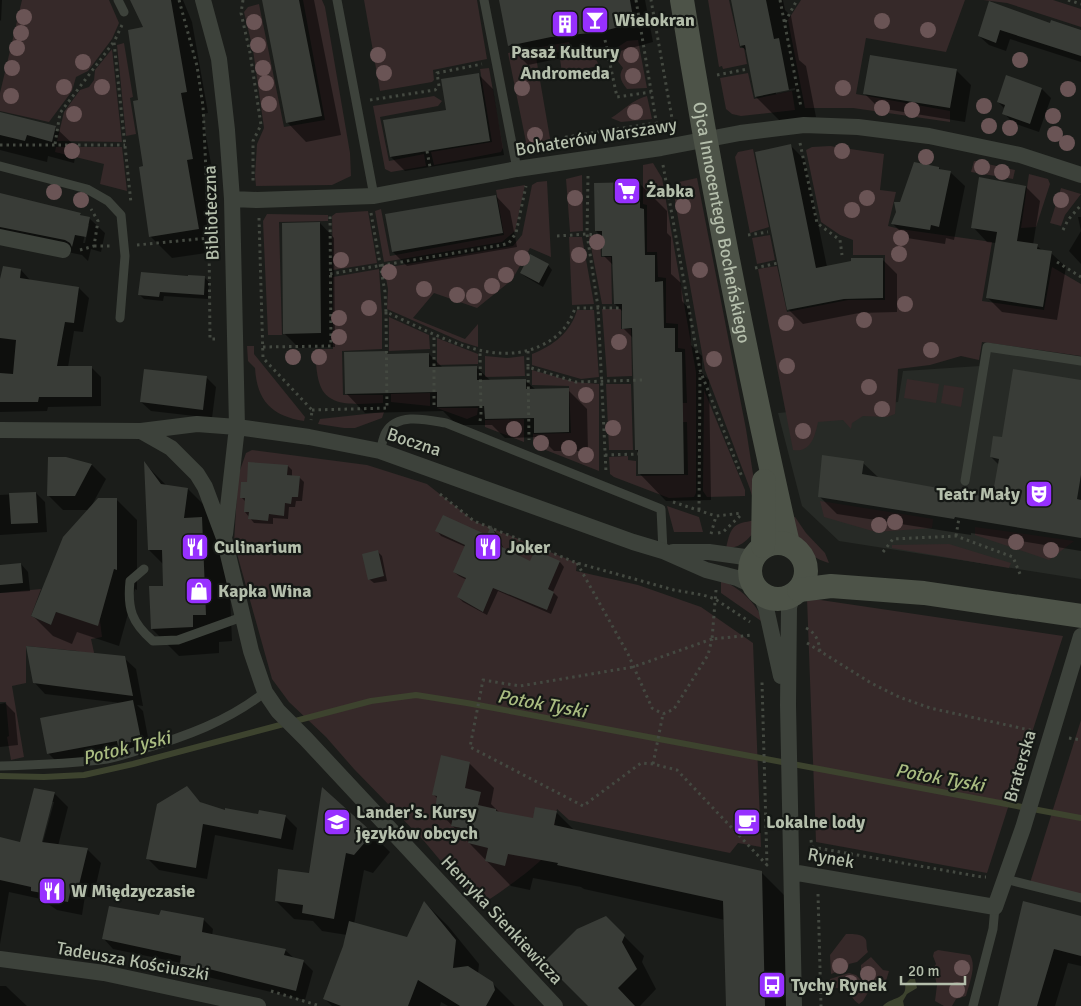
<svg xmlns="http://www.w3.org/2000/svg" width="1081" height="1006" font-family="Signika,sans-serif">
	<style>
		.built { fill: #272a26 }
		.green { fill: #362929 }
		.water { fill: #3d432e }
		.shadow { fill: #0007; fill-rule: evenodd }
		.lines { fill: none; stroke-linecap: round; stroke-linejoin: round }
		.stream { stroke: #3d432e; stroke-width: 6 }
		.building { fill: #393c37 }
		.path { stroke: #444941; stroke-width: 3; stroke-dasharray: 2.5 4; stroke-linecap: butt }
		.lane { stroke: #3d423b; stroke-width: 9 }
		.street { stroke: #3d423b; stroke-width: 16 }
		.secondary { stroke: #4d5348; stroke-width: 24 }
		.tree { fill: #6a5455 }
		.labels { text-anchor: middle; stroke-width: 4.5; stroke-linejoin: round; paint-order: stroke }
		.poi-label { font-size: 18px; font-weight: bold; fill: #b4beab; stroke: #151815; text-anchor: start }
		.street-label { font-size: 18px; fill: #b4beab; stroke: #151815 }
		.water-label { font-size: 19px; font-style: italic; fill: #a9bb80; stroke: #151815 }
	</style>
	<rect width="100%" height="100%" fill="#1b1d1a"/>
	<path class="built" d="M985 346 1081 359V579L839 541 802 506 778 413 898 402 903 371 980 366Z"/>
	<path class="green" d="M22 0H109L119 23 112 39 88 71 76 77 72 91 49 122 0 111V93Z
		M303 0H322L325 7 350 153 351 176 332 185 256 186 255 176 257 144 264 128 253 50 244 12 248 7 259 4 284 127 325 120Z
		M364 0H477L487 59 433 70 434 80 432 82 380 91Z
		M708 0H729L740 48H744L747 64 723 69 722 66 719 67Z
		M801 0H965L946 52 866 38 856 94 950 111V122L853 108H805L788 20Z
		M983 0H1053L1081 9V27L1007 3Z
		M638 40 647 88 627 89C621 82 618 76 623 68L616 59 618 47 627 41Z
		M569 42 570 47C589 48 592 48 599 66L562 73 559 52 536 57 551 144 517 151 516 145 526 142 508 53Z
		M124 43 133 97 130 98 136 134 126 136 117 45Z
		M112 49 122 142 57 141 64 112 80 90 89 87 94 80 95 70Z
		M489 68 503 148 501 152 434 165 431 152 492 142 480 69Z
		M748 73 754 99 792 91 795 110 741 116 732 114 726 109 720 78Z
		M434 96 442 101 438 106 380 117 389 161 424 154 426 166 391 172 385 169 373 106Z
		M647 96 652 119 621 122 611 118C624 110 632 100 647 96Z
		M830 146 884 154 880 190 896 192 888 226 900 229 992 242 982 301 1044 310 1052 267 1081 284V356L982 342 979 360 961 356 930 365 898 369 895 414 887 417 863 416 852 423 851 429 843 420 818 422C815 436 811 453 793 450L758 269 777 266 787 312 848 300H885V255H853V240L840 235 821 222 806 150 812 147Z
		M56 147H122L127 191 100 184 104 164 55 152Z
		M753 149 769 227 750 233 735 157 738 152Z
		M974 161 1015 170 1013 179 971 172Z
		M653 163 662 178 696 372V493L694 497 669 498 614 477 610 474 609 457 628 456V460L636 461V476L688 475 687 422H679V403H687L685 349 678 348V324L666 323V278L658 277 657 252H647V205L643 204V165Z
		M1029 174 1048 179 1050 184 1036 227 1021 228Z
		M582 175 583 231 570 232 566 179Z
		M697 178 746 429 758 506H755L750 489 705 370 675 201 674 190 679 182Z
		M547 181 551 257 530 248 512 280 477 308 434 293 413 318 465 339 478 324V347L462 342 387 309 388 289 384 268 513 246 522 235 532 185 537 182Z
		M525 185 515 231 502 242 384 262 375 211 381 209 390 256 504 235 496 190Z
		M1061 188 1081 194 1065 215 1061 226 1050 223Z
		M368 211 377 263 333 270 332 216 336 213Z
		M267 214 328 215V221L279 222 282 335H268L263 221Z
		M770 235 775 260 757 264 752 238Z
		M589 236 600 237 601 257H611L612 304H602Z
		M569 237H582L594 304 572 305Z
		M379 269 382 313V349L342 351 343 395H383V403C362 403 329 410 320 385 316 374 316 360 315 349H333V277Z
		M621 309V329H631L632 376 607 377 602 309Z
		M577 310H594L599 377 581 379 532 365V354C553 346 571 332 577 310Z
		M389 317 429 335 430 349 389 351Z
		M437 338 478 354V364L437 365Z
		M247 346H254V354L305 417 304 421C272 416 257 401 255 368L248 361Z
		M485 356 507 358 524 356 525 376 485 377Z
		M532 370 575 382 599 384V471L533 445V434L571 433 569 386 532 385Z
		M907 379 939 384 936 403 904 398Z
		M606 384H631L633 450H609Z
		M944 385 964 388 961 407 941 403Z
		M704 390 745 490V496L707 497 703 491Z
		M430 393V406L391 402V394Z
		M437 408H478L477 415 467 419Z
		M384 412 382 418 355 428H344L318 424 320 419Z
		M524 419V442L485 427V420Z
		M252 450 367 465 427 484 474 521 577 563 576 571 638 585 701 607 753 643 761 847 738 843 730 853 569 820 557 809C555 818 553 843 549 851 541 864 497 895 482 904L455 878 424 841 354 769 326 737 289 702 272 679 234 543 238 476 246 453Z
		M820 501 933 519 932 528 876 532 824 517Z
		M667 506 699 517 703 532H674Z
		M788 517H795L806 533 825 553 829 563C817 560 803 551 797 540 793 533 791 524 788 517Z
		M759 520C754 536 743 547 726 549 731 524 734 523 759 520Z
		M975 527 1074 541 1049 560 975 535Z
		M949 544 1011 563 1009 568 892 548V545Z
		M721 580C740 588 757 603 764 623L721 593Z
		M41 589 31 616 51 625 56 612 76 618 100 621 102 637 91 639 95 657 77 651 26 646V683L12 686 24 757 11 760 7 737 9 736 6 702H0V593Z
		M807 598 1063 636 987 873 816 842Z
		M1081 720V898L1029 886Z
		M846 934C851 934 863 933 866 940 867 943 866 948 868 952L857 962 849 964 848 968 831 974 830 955Z
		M938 950 970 955C977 966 969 984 966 996L956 999 952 1006H944L935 1001 937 985 933 969 936 964 933 956 934 952Z
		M871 957 883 970 889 971 886 981 874 986 861 972V965Z
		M849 973 856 975 870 989 863 1001 859 1004C852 1000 851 993 846 988H833L830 983V979Z"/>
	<path class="water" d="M910 979H915L917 988 907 994 903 1001 904 1006H883C890 997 908 1000 905 984Z"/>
	<path class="shadow" d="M0 0H2L1 21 0 20Z
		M131 0H183L192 22 208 113 202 114 214 180 208 182 220 251 172 258 150 236 140 101 145 28Z
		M263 0H314L341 135 306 142 287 122Z
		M500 0H645L653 42 620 51 571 56 528 65 509 46Z
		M732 0H783L785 10 791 16 799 60 806 66 816 117 783 124 756 97 748 52 741 46ZM795 88V90L776 94V92Z
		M989 3 1051 24 1081 32V62L1010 39 1006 51 989 45 979 36Z
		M956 70 971 85 965 122 879 108 864 93Z
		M479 75 493 89 504 155 405 171 391 157 448 111Z
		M1042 89 1051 98 1039 132 1013 123 1004 113 1005 109 998 102Z
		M0 113 55 127 77 148 74 163 48 156 47 162 0 150Z
		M791 146 805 160 827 267 882 259 897 274V312L859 313 803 324 789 310 756 153Z
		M939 168 941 170 950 172 965 186 954 240 946 238 945 244 907 238 893 224 900 203Z
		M639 183 667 211V233L671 237V274L681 283 682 301 690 310 691 345 702 356V373L709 380 711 500 666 501 639 473V453L636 449 634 339 623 328V312L615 304 614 266 603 255V238L596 231Z
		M1026 187 1040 201 1033 245 1037 246 1043 251 1051 253 1066 267 1057 320 1002 312 987 297 996 243 987 242 973 227Z
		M0 194 80 214 83 217 89 218 105 233 101 252 91 249 88 261 82 255 18 242 0 240ZM87 225H89L85 243H83Z
		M496 196 510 211 517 247 407 266 393 252Z
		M1078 217H1081V231Z
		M320 223 334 238 335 347 299 348 284 333Z
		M1081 231V264L1069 251Z
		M548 265 552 270 543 287 526 277 521 273Z
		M21 270 31 281 79 288 89 298 83 332 74 331 68 367H91L101 377V406L48 407 47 411 0 412V286Z
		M204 277 209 282 208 299 164 296 163 301 144 299 139 294 189 278Z
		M387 352 389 355 429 354 443 368 476 367 491 381 525 380 536 390H568L587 409 588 451H554L540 437 505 438 492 425H457L443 411 365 413 346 393Z
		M206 377 216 387 212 418 151 411 141 402Z
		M1081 381V551L971 533V535L837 514 820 497 863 463 879 478 993 499 999 465 991 457 1003 438Z
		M66 458 92 465 106 479 92 505 116 499 137 520V590L135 589 119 646 77 632 72 644 53 636 32 615 89 510H63L48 495Z
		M145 464 167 486 188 489 215 516 228 546 232 641 219 642V653L179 656 152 629 165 588 164 565 149 550Z
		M288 466 292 470V477H299L304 482 302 501H296L295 507H289L288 519 273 518V524L254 523 245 512 246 502 241 497 248 484Z
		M36 493 45 502 47 532 0 535V495Z
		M491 528 495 531 504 549 531 563 536 552 560 562 564 567 553 592 558 597 551 614 498 591 487 615 463 602 458 597 467 580 459 576 454 572 466 547 441 536 437 531 487 536Z
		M378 552 382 556 387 581 374 583 369 579Z
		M21 564 28 572 30 591 0 593V566Z
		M124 658 136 669 143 706 137 705 143 711 150 748 125 750 58 763 48 753 121 703 45 694 34 682Z
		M5 703 15 713 18 745 0 747V704Z
		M469 763 494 788 491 804 500 813 534 820 556 812 575 831 761 872 786 897 789 1006H727L725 920 584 889 581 887 533 878 530 890 511 886 436 809 438 799 434 795Z
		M187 788 202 804 225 811 259 816 260 811 286 817 297 828 293 850 215 835 207 879 159 870 147 858Z
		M54 793 68 807 58 846 88 850 101 863 93 898 85 896 82 915 57 910 41 899 9 892 0 944V839L21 844ZM51 802H54L41 849 39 848Z
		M756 814 761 818V833L743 834 738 830Z
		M372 834 390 852 373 873 364 870 354 924 408 938 425 903 448 926 479 964 478 974 492 983 515 1006H448L441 1002 440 1006H332L325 999 347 935 322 931 313 921 294 919 276 901 310 874Z
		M162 912 204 920 213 929 212 936 285 950 295 959 304 962 313 971 305 1000 191 973 181 963 113 949 104 939 160 916Z
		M606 918 644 956 642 962 656 989 640 1006H589Z
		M1081 918V966L1068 963 1055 1006H999Z
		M0 986H6L12 992 27 1006H0Z"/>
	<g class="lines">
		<path class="stream" d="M0 776 44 777 84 775 133 764 371 701 416 695 467 703 1081 818"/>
	</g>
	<path class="building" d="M130 0H171L187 92 181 93 193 159 187 160 199 229 149 237 139 167 143 166 133 101 138 100 128 30 143 27Z
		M262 0H299L322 116 286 123Z
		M499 0H630L634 23 600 32 551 37 508 46Z
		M731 0H766L774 39 779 38 789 90 755 97 745 45 740 46Z
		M989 1 1050 23 1051 20 1081 30V56L1000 30 996 43 978 36Z
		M870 55 957 69 950 108 863 94Z
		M479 73 490 141 390 157 383 120 446 110 441 79Z
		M1006 75 1042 88 1030 124 1002 114 1005 105 997 102Z
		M0 112 56 126 52 142 27 135 25 141 0 135Z
		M791 144 816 268 851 261V258H883V298L844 299 787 310 755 152Z
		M914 162 939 167V169L951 171 939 227 931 225 930 230 891 224 896 212 894 202H900Z
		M979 177 1026 186 1017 241 1038 244 1037 249 1052 251 1043 307 986 298 997 232 971 228Z
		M640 182V208L644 209 645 255H655V282L663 281 664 328H675V352H682L684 474H638V450H635L632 328 622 329V304H614L612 256H602V231H595L594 183Z
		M0 193 81 213 80 215 90 217 86 237 75 235 72 247 70 243 65 240 0 227Z
		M496 195 503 233 392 252 385 214Z
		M320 222 321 333 283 334 282 223Z
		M530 254 549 264 539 283 520 273Z
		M3 266 21 269 20 278 79 287 74 323 65 322 57 366H92V397H39L38 402H0V373L13 374 16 340 0 338V279Z
		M141 272 188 276V275L205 276 204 295 160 292 159 297 138 295Z
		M387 351V354L429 353V367L477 366V380L526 379V389L569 388V432L534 433V418L485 419 484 406 437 407V392L345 394 344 352Z
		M144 369 207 376 203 410 140 402Z
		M1013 369 1081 380V475L1077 499 1081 500V538L955 517 954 519 818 497 822 455 864 461 862 474 992 498 999 459 990 457 993 436 1002 437Z
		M48 457H66L92 464 75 496H47Z
		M144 461 161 484 188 488 184 518 202 517 206 615H193V627L151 629 149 586H163L162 550H148Z
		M248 462 288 465 287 475 300 476 298 497H292L291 504 285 503 284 516 269 514 268 521 248 519 249 512H244L245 498H240L241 482H247Z
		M36 492 38 523 11 524 9 493Z
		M98 498H117V570L114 569 98 626 56 612 51 625 31 616 63 537Z
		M443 515 487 535 491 525 502 547 530 561 535 550 560 561 548 589 554 592 547 610 493 588 483 612 457 597 466 578 453 572 465 545 435 531Z
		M378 550 384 576 368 580 362 554Z
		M21 563 23 583 0 585V565Z
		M26 646 125 656 133 696 33 683Z
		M133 700 141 739 118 746 117 741 47 754 40 718Z
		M441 755 470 762 465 788 481 792 478 805 496 809V811L533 818 535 807 557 811 554 825 762 871 765 1006H726L723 901 557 865 558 863 508 854 505 866 485 861 488 848 468 843 471 830 451 826 454 813 435 809 437 796 432 795Z
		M187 786 200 802 225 810V808L258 814 259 810 286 815 281 839 203 824 196 868 146 859 157 804Z
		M322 787 373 833 354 855 346 853 334 919 302 913 303 905 275 901 278 869 309 873Z
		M34 788 55 792 42 842 88 848 79 885 72 883 68 902 41 897 42 893 31 891V887L0 880V837L20 842Z
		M737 813H757V829L737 830Z
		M424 901 456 940 453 968 468 966 493 982 495 990 486 1006H460L418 980 408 1006H341L323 999 343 946 349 921 407 937Z
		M1023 901 1081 916V956L1054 949 1037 1006H998Z
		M109 906 159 915 161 910 204 918 202 932 286 949 284 955 304 960 296 991 209 969 180 964 181 956 102 939Z
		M606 916 625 935 622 942 637 969 618 988 635 1006H588L544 962 577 929Z"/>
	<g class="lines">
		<path class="path" d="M179 0 197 66 203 106 209 238 210 339H217
			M243 0 241 13 250 53 261 125 253 141V182
			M636 0 657 127
			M780 0 801 107
			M1068 0 1081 4
			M785 22 797 0
			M122 25 114 42 131 203
			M605 40 617 97 651 92
			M717 75 748 69
			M370 100 435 90 439 86 437 73 482 64
			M800 143 817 223 840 240 842 255
			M55 144 60 113 113 43
			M564 144 566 137 649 124 657 127 673 124 651 0
			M0 145H125
			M427 151 430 167
			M663 165 700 370 742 477
			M588 176 587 234 598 307 606 472
			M371 213 385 292 386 312C431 332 491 369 540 346 558 338 569 326 575 308H622
			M259 218 263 358 312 410 311 420
			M1063 230 1068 220 1081 205
			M748 235 768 232
			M557 236 587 234 602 236
			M137 245 209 238
			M94 246H110
			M80 250 94 246 98 221 91 209
			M1057 262 1081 277
			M755 268 778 263
			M330 274 502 245 509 243 516 233 526 186
			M386 312 387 409
			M263 347 331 346 330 215
			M528 351V367L576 382 642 380
			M528 367 529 440
			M434 405V334
			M312 410 390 408
			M480 421 481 415 480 350
			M605 455 638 454
			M440 494 474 521 577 563 674 590 703 595 715 599 750 622
			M673 502 716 516
			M699 510 700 373
			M718 533 723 532 740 516
			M711 534 716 516 742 513
			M956 536 959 518
			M883 552 893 539 956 536 1013 557 1020 574
			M577 563 628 654 652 708 663 714
			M716 590 712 639 753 635
			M806 628C816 633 819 641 820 652
			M712 639 633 667 520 686 483 680 470 747 583 806 641 763 653 764 677 770 767 865 762 682
			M807 643 871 683 899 697 930 708 1034 731
			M663 714 674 709 708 655 712 639
			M1069 738 1081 740
			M653 764 663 714
			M811 840 813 858
			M812 847 982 877H986
			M818 894 821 1006
			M271 991 320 1006"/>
		<path class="lane" d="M118 0 124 12
			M337 0 374 196
			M484 0 517 169
			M0 166 87 189 108 201 121 215 125 256 120 318
			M380 451C382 445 383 437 386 432 398 412 428 420 446 423L661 509 663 551
			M965 481 987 347 1081 361
			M144 569 130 581C127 609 132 623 153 641L178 640 242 617
			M0 766C36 765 72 764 107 759 118 757 129 753 140 750 184 737 229 721 265 692
			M1005 879 1081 898
			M973 1006 993 929 995 907"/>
		<path class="street" d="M203 0 219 59 227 130 232 199 237 427 225 534
			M232 199 257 200 374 196 517 169 661 148 740 133 804 125 858 127 929 136 1020 155 1081 175
			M0 237 63 250
			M0 430 141 431 197 424 237 427 309 437 380 451 633 542 663 551 706 570 737 578 754 586
			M141 431 171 448 197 474 205 487 224 538 251 651 265 692 278 711 306 739 555 1006
			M673 552H709L752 558
			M760 593 766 608 781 676
			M793 595 789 607 788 705 794 1006
			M792 872 995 907 1023 828 1081 636
			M0 959 104 973 258 1006"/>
		<g class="secondary">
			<path id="s1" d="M682 0C711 182 747 364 788 544"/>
			<circle cx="778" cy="571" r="28"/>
			<path d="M763 546 764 481"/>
			<path d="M799 590 831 586 924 593 1081 616"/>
		</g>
	</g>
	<g class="tree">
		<circle cx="24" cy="17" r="8"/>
		<circle cx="882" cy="21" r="8"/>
		<circle cx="254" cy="22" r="8"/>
		<circle cx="928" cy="30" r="8"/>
		<circle cx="21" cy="33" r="8"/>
		<circle cx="258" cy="45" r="8"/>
		<circle cx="17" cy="48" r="8"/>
		<circle cx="378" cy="55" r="8"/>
		<circle cx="631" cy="55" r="8"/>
		<circle cx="1020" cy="60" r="8"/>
		<circle cx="83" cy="62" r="8"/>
		<circle cx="12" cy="68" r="8"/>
		<circle cx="263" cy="68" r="8"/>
		<circle cx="384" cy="73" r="8"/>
		<circle cx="633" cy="76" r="8"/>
		<circle cx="266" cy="83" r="8"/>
		<circle cx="64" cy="87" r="8"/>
		<circle cx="102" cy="87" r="8"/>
		<circle cx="522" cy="88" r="8"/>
		<circle cx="843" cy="88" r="8"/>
		<circle cx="1068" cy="89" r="8"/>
		<circle cx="11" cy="96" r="8"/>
		<circle cx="269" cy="104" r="8"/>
		<circle cx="984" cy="106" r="8"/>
		<circle cx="882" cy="108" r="8"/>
		<circle cx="912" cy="110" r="8"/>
		<circle cx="635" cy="112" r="8"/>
		<circle cx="74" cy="114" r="8"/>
		<circle cx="1053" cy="116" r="8"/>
		<circle cx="989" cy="126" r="8"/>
		<circle cx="1010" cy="128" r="8"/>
		<circle cx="1055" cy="134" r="8"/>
		<circle cx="535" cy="135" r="8"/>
		<circle cx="1067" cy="143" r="8"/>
		<circle cx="72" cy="151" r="8"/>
		<circle cx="842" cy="151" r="8"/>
		<circle cx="926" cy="157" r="8"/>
		<circle cx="982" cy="167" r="8"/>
		<circle cx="1002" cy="172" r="8"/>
		<circle cx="54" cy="192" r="8"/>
		<circle cx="575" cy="198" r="8"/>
		<circle cx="867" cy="198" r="8"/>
		<circle cx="81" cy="200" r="8"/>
		<circle cx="1061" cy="200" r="8"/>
		<circle cx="683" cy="206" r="8"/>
		<circle cx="852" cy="210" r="8"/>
		<circle cx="901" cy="238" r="8"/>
		<circle cx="597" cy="242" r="8"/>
		<circle cx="899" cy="254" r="8"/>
		<circle cx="579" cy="255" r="8"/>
		<circle cx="522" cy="258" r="8"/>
		<circle cx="341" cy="260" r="8"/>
		<circle cx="700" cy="270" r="8"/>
		<circle cx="389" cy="272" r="8"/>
		<circle cx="506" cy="275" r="8"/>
		<circle cx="492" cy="286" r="8"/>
		<circle cx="424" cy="289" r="8"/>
		<circle cx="457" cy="295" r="8"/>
		<circle cx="474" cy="296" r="8"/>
		<circle cx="905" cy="304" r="8"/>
		<circle cx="369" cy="308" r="8"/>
		<circle cx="339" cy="318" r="8"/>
		<circle cx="864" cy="320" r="8"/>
		<circle cx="786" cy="323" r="8"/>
		<circle cx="339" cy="337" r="8"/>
		<circle cx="619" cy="342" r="8"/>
		<circle cx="931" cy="350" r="8"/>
		<circle cx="293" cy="357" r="8"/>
		<circle cx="319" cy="357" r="8"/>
		<circle cx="714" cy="359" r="8"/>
		<circle cx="787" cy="366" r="8"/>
		<circle cx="869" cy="387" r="8"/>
		<circle cx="586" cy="395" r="8"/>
		<circle cx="882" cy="409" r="8"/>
		<circle cx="613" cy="428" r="8"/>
		<circle cx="514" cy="429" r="8"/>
		<circle cx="803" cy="431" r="8"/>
		<circle cx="541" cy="443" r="8"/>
		<circle cx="569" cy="448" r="8"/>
		<circle cx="586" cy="455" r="8"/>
		<circle cx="895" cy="522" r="8"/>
		<circle cx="879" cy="525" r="8"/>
		<circle cx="1016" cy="542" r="8"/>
		<circle cx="1051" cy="550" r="8"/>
		<circle cx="840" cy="966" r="8"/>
		<circle cx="962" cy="968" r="8"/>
		<circle cx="868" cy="974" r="8"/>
		<circle cx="850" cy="983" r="8"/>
		<circle cx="957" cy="990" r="8"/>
	</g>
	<defs>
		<g id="bar-square" transform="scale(1.4375)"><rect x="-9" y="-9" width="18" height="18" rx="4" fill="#9730ff" stroke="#151815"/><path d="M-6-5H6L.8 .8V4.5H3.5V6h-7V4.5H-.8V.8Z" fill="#fff"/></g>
		<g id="building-square" transform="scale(1.4375)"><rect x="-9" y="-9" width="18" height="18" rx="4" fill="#9730ff" stroke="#151815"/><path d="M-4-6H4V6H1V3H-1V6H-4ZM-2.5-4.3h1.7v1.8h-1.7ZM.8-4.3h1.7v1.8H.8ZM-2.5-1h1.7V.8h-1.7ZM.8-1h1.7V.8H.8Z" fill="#fff"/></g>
		<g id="supermarket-square" transform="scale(1.4375)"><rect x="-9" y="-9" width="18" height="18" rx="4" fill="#9730ff" stroke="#151815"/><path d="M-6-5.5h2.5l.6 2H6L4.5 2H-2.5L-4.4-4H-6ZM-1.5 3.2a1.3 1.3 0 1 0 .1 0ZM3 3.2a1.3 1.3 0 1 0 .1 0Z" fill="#fff"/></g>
		<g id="theatre-square" transform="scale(1.4375)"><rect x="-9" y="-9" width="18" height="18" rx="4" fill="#9730ff" stroke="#151815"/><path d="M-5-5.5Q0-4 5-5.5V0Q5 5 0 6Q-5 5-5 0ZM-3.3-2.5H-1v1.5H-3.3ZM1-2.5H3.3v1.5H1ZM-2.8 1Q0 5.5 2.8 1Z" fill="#fff"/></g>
		<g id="restaurant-square" transform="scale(1.4375)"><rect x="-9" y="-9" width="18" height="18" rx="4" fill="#9730ff" stroke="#151815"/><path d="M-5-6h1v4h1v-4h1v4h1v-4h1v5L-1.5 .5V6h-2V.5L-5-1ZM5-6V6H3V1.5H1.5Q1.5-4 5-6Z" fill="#fff"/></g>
		<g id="shop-square" transform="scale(1.4375)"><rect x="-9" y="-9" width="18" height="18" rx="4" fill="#9730ff" stroke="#151815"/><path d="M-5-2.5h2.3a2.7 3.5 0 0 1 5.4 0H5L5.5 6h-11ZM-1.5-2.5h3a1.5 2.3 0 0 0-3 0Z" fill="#fff"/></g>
		<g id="school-square" transform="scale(1.4375)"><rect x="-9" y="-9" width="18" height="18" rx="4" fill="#9730ff" stroke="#151815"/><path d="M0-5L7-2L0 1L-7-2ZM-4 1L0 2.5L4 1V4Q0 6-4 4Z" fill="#fff"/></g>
		<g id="cafe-square" transform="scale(1.4375)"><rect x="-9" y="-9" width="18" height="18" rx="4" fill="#9730ff" stroke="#151815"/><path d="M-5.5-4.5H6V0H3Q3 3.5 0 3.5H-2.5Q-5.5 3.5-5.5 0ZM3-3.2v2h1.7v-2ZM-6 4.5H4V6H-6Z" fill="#fff"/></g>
		<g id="bus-square" transform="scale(1.4375)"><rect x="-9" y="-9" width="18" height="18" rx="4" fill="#9730ff" stroke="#151815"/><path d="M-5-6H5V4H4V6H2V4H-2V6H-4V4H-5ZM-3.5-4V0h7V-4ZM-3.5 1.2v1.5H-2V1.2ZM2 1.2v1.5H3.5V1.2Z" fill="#fff"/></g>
	</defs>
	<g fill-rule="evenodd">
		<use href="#bar-square" x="595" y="20"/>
		<use href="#building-square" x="565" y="24"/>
		<use href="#supermarket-square" x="627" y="191"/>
		<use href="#theatre-square" x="1039" y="494"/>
		<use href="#restaurant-square" x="195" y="547"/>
		<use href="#restaurant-square" x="488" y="547"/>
		<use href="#shop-square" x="199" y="591"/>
		<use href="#school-square" x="337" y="822"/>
		<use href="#cafe-square" x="747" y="822"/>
		<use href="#restaurant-square" x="52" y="891"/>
		<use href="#bus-square" x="772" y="985"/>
	</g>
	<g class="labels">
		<g class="poi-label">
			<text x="614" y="26">Wielokran</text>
			<text x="565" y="58" text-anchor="middle">Pasaż Kultury<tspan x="565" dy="21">Andromeda</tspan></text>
			<text x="646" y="197">Żabka</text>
			<text x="1020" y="500" text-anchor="end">Teatr Mały</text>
			<text x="214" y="553">Culinarium</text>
			<text x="507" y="553">Joker</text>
			<text x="218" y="597">Kapka Wina</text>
			<text x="356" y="818">Lander's. Kursy<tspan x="356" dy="21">języków obcych</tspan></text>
			<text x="766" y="828">Lokalne lody</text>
			<text x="71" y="897">W Międzyczasie</text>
			<text x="791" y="991">Tychy Rynek</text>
		</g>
		<g class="street-label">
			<text transform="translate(596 137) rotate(-9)" y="6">Bohaterów Warszawy</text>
			<text transform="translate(211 213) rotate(-92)" y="6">Biblioteczna</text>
			<text dy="6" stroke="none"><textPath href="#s1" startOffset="226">Ojca Innocentego Bocheńskiego</textPath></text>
			<text transform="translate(414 442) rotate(18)" y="6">Boczna</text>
			<text transform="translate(1020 766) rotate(-74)" y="6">Braterska</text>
			<text transform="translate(831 858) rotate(10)" y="6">Rynek</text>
			<text transform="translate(502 920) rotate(47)" y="6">Henryka Sienkiewicza</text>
			<text transform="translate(133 961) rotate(10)" y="6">Tadeusza Kościuszki</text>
		</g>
		<g class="water-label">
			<text transform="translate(542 703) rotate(10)" y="7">Potok Tyski</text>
			<text transform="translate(126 747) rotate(-14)" y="7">Potok Tyski</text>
			<text transform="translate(940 777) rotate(10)" y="7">Potok Tyski</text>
		</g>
	</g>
	<path d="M901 976v8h64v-8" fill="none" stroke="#b4beab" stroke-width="2.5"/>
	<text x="908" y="976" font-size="15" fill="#b4beab" stroke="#151815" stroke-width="4" paint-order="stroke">20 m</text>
</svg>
